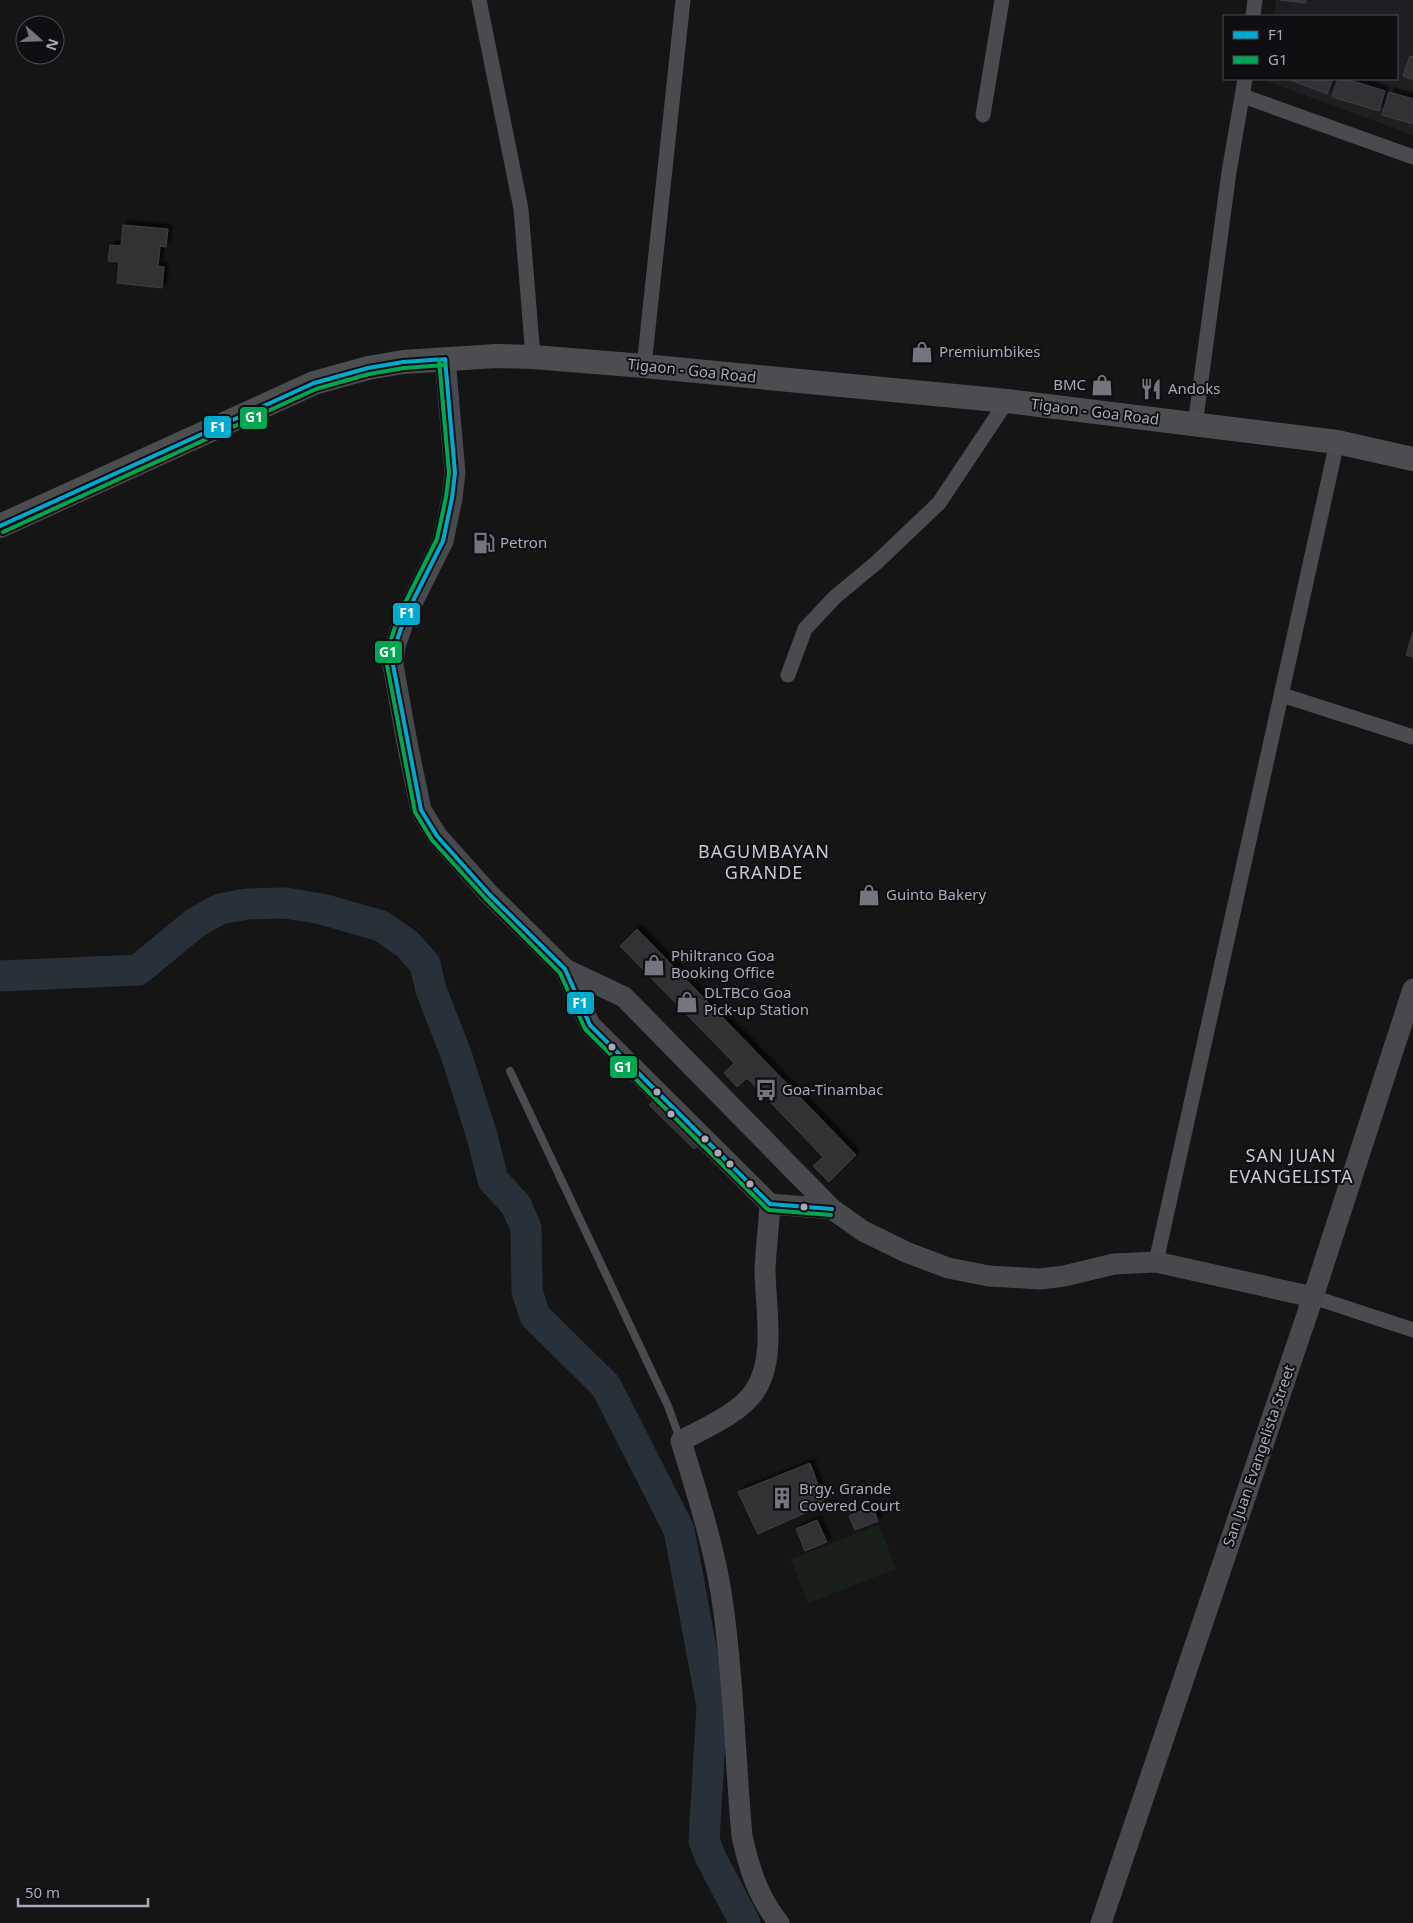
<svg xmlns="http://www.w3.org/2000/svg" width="1413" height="1923" font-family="'Noto Sans',sans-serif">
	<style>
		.built { fill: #1f1f22 }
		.green { fill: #19201a }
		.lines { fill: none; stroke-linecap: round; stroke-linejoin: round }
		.river { stroke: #283139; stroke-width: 31 }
		.building { fill: #333335; stroke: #3e3f42; filter: url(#shadow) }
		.lane { stroke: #494b4f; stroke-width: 8 }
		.street { stroke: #494b4f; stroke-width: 15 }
		.secondary { stroke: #48494d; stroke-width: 21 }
		.primary { stroke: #4c4d50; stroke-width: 24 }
		.bus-1-casing { stroke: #0f0f12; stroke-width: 8 }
		.bus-2-casing { stroke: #0f0f12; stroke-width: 8 }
		.bus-1 { stroke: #00a9ce; stroke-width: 4 }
		.bus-2 { stroke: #00a651; stroke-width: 4 }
		.bus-dot { fill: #a5abb8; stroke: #0f0f12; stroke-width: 2 }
		.labels { text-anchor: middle; stroke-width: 4; stroke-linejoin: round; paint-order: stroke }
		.poi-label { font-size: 15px; fill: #a5abb8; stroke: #0f0f12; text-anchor: start }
		.street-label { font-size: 15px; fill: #a5abb8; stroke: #0f0f12 }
		.quarter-label { font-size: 18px; letter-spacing: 1px; fill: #c6cad4; stroke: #0f0f12 }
		.line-badge { stroke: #0f0f12; stroke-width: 2 }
		.badge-label { font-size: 14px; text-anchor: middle; font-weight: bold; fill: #fff }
	</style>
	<defs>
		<filter id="shadow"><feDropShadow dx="4.5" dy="-4.5" stdDeviation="1" flood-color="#0009"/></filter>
	</defs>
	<rect width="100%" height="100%" fill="#151516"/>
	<path class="built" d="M1276 0H1413V135L1266 81V79H1397V16H1274Z"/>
	<path class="green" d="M879 1525 896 1569 808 1603 791 1559Z"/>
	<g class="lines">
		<path class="river" d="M0 976 138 970 195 923 220 909 247 904 285 903 322 909 381 926 407 944 425 964 431 990 456 1054 482 1136 493 1180 516 1205 526 1228 527 1291 535 1316 606 1386 679 1530 712 1706 704 1841 711 1858 745 1923"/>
	</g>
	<path class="building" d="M1280 0H1306V3Z
		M1410 56 1413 57V80L1403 76Z
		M1288 79H1333L1327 94Z
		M1338 79H1346L1385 91 1379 111 1332 97Z
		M1389 92 1413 99V124L1382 115Z
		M123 225 168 229 166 247 160 246 158 266 164 267 162 288 117 283 119 262 108 261 110 245 121 246Z
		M1413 632V657L1406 655Z
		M637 929 856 1155 829 1182 813 1166 823 1157 747 1078 737 1087 724 1073 734 1063 620 946Z
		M654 1100 699 1145 694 1149 649 1105Z
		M810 1463 825 1504 758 1534 738 1492Z
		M872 1506 878 1521 855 1530 849 1516Z
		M817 1520 827 1542 805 1551 796 1529Z"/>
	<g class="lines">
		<path class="lane" d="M510 1071 668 1406 680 1439"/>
		<path class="street" d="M479 0 521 209 533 357
			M1253 16 1255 0
			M1243 96 1413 157
			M983 115 1002 0
			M644 366 683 0
			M1195 425 1229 172 1245 79
			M788 675 805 629 835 597 876 563 939 503 1007 401
			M1282 695 1413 737
			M1156 1262 1337 442
			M1313 1297 1413 1330"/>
		<path class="secondary" d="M445 359 455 473 452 498 443 541 405 617 395 646 393 665 408 748 421 810 437 836 489 894 565 969 624 997 832 1209 863 1231 906 1252 948 1268 989 1276 1040 1279 1064 1276 1114 1264 1156 1262 1313 1297
			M565 969 590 1025 770 1204 832 1209
			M770 1204C769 1225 766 1247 765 1269 765 1306 777 1360 754 1392 739 1414 704 1428 681 1441 697 1494 716 1551 723 1606 734 1682 735 1760 742 1836 749 1868 758 1897 779 1923
			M1101 1923 1313 1297 1413 989"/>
		<path class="primary" d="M0 526 314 383 368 368 403 362 496 356 533 357 644 366 1007 401 1337 442 1413 459"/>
		<g class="bus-1-casing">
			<path id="bus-1" d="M445 359 455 473 452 498 443 541 405 617 395 646 393 665 421 810 437 836 489 894 565 969 590 1025 770 1204 832 1209
				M0 526 314 383 368 368 403 362 445 359"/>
		</g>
		<g class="bus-2-casing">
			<path id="bus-2" d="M439 360 449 473 446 497 437 539 399 615 389 645 387 665 415 812 432 840 485 898 560 973 585 1029 766 1208 769 1210 831 1215
				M3 532 316 389 369 374 404 368 445 365"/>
		</g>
		<use href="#bus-1" class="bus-1"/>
		<use href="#bus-2" class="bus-2"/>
	</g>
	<defs>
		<g id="shop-bare" transform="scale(1.725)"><path d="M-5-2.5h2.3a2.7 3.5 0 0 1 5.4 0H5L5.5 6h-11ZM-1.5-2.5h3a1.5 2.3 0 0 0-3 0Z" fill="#73767f" stroke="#0f0f12" stroke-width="2.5" paint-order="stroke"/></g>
		<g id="restaurant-bare" transform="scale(1.725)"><path d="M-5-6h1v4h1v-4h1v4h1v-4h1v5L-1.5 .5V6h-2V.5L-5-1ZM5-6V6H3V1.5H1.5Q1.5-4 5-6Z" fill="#73767f" stroke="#0f0f12" stroke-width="2.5" paint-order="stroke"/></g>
		<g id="fuel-bare" transform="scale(1.725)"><path d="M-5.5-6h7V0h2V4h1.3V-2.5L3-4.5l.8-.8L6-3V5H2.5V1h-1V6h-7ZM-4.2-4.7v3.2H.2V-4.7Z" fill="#73767f" stroke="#0f0f12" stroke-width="2.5" paint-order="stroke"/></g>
		<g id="bus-bare" transform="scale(1.725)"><path d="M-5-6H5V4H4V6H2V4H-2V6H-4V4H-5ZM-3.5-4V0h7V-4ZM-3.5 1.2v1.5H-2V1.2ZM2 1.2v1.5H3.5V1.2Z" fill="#73767f" stroke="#0f0f12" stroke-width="2.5" paint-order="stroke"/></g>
		<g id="building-bare" transform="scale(1.725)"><path d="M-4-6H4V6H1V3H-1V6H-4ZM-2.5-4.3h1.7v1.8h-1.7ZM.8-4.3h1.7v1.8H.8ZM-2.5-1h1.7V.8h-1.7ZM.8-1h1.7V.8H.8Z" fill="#73767f" stroke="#0f0f12" stroke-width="2.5" paint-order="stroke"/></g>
	</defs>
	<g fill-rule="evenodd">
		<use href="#shop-bare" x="922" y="352"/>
		<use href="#shop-bare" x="1102" y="385"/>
		<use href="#restaurant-bare" x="1151" y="389"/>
		<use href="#fuel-bare" x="484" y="543"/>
		<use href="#shop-bare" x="869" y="895"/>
		<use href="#shop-bare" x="654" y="965"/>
		<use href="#shop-bare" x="687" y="1002"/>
		<use href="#bus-bare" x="766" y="1090"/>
		<use href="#building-bare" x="782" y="1498"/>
	</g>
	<g class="bus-dot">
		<circle cx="612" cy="1047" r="4.5"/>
		<circle cx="657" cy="1092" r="4.5"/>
		<circle cx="671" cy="1114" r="4.5"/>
		<circle cx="705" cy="1139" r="4.5"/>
		<circle cx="718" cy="1153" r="4.5"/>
		<circle cx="730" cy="1164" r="4.5"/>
		<circle cx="750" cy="1184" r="4.5"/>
		<circle cx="804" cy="1207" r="4.5"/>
	</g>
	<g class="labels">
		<g class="poi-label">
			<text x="939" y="357">Premiumbikes</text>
			<text x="1086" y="390" text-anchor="end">BMC</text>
			<text x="1168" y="394">Andoks</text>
			<text x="500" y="548">Petron</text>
			<text x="886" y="900">Guinto Bakery</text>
			<text x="671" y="961">Philtranco Goa<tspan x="671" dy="17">Booking Office</tspan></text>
			<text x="704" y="998">DLTBCo Goa<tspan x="704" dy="17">Pick-up Station</tspan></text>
			<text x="782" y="1095">Goa-Tinambac</text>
			<text x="799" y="1494">Brgy. Grande<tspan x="799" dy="17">Covered Court</tspan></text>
		</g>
		<g class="street-label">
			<text transform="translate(692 371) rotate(6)" y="5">Tigaon - Goa Road</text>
			<text transform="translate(1095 412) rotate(7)" y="5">Tigaon - Goa Road</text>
			<text transform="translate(1259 1456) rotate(-71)" y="5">San Juan Evangelista Street</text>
		</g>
		<g class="quarter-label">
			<text x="764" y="858">BAGUMBAYAN<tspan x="764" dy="21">GRANDE</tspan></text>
			<text x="1291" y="1162">SAN JUAN<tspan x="1291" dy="21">EVANGELISTA</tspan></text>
		</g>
	</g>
	<g class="line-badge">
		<rect x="239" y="406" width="29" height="24" rx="5" fill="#00a651"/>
		<rect x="203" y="415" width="29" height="24" rx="5" fill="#00a9ce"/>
		<rect x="392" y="602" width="29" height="24" rx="5" fill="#00a9ce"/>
		<rect x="374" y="640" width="29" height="24" rx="5" fill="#00a651"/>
		<rect x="566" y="991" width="29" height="24" rx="5" fill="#00a9ce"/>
		<rect x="609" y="1055" width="29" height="24" rx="5" fill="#00a651"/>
	</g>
	<g class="badge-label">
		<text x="254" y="422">G1</text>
		<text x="218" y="432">F1</text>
		<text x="407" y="618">F1</text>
		<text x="388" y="657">G1</text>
		<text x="580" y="1008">F1</text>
		<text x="623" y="1072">G1</text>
	</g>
	<rect x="1223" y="15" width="175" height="65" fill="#0f0f12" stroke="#4b4d54"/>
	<rect x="1233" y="31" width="25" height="8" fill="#00a9ce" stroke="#4b4d54"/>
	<text x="1268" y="40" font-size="15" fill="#a5abb8">F1</text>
	<rect x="1233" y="56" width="25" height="8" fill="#00a651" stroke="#4b4d54"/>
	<text x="1268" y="65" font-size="15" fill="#a5abb8">G1</text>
	<g transform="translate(40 40) rotate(110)"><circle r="24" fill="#0f0f12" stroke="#4b4d54"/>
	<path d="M0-4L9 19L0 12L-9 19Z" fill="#73767f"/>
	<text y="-8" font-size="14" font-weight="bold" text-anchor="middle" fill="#a5abb8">N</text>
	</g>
	<path d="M18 1898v8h130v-8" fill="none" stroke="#a5abb8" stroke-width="2.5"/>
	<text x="25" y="1898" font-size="15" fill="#a5abb8" stroke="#0f0f12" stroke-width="4" paint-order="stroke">50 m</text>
</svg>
